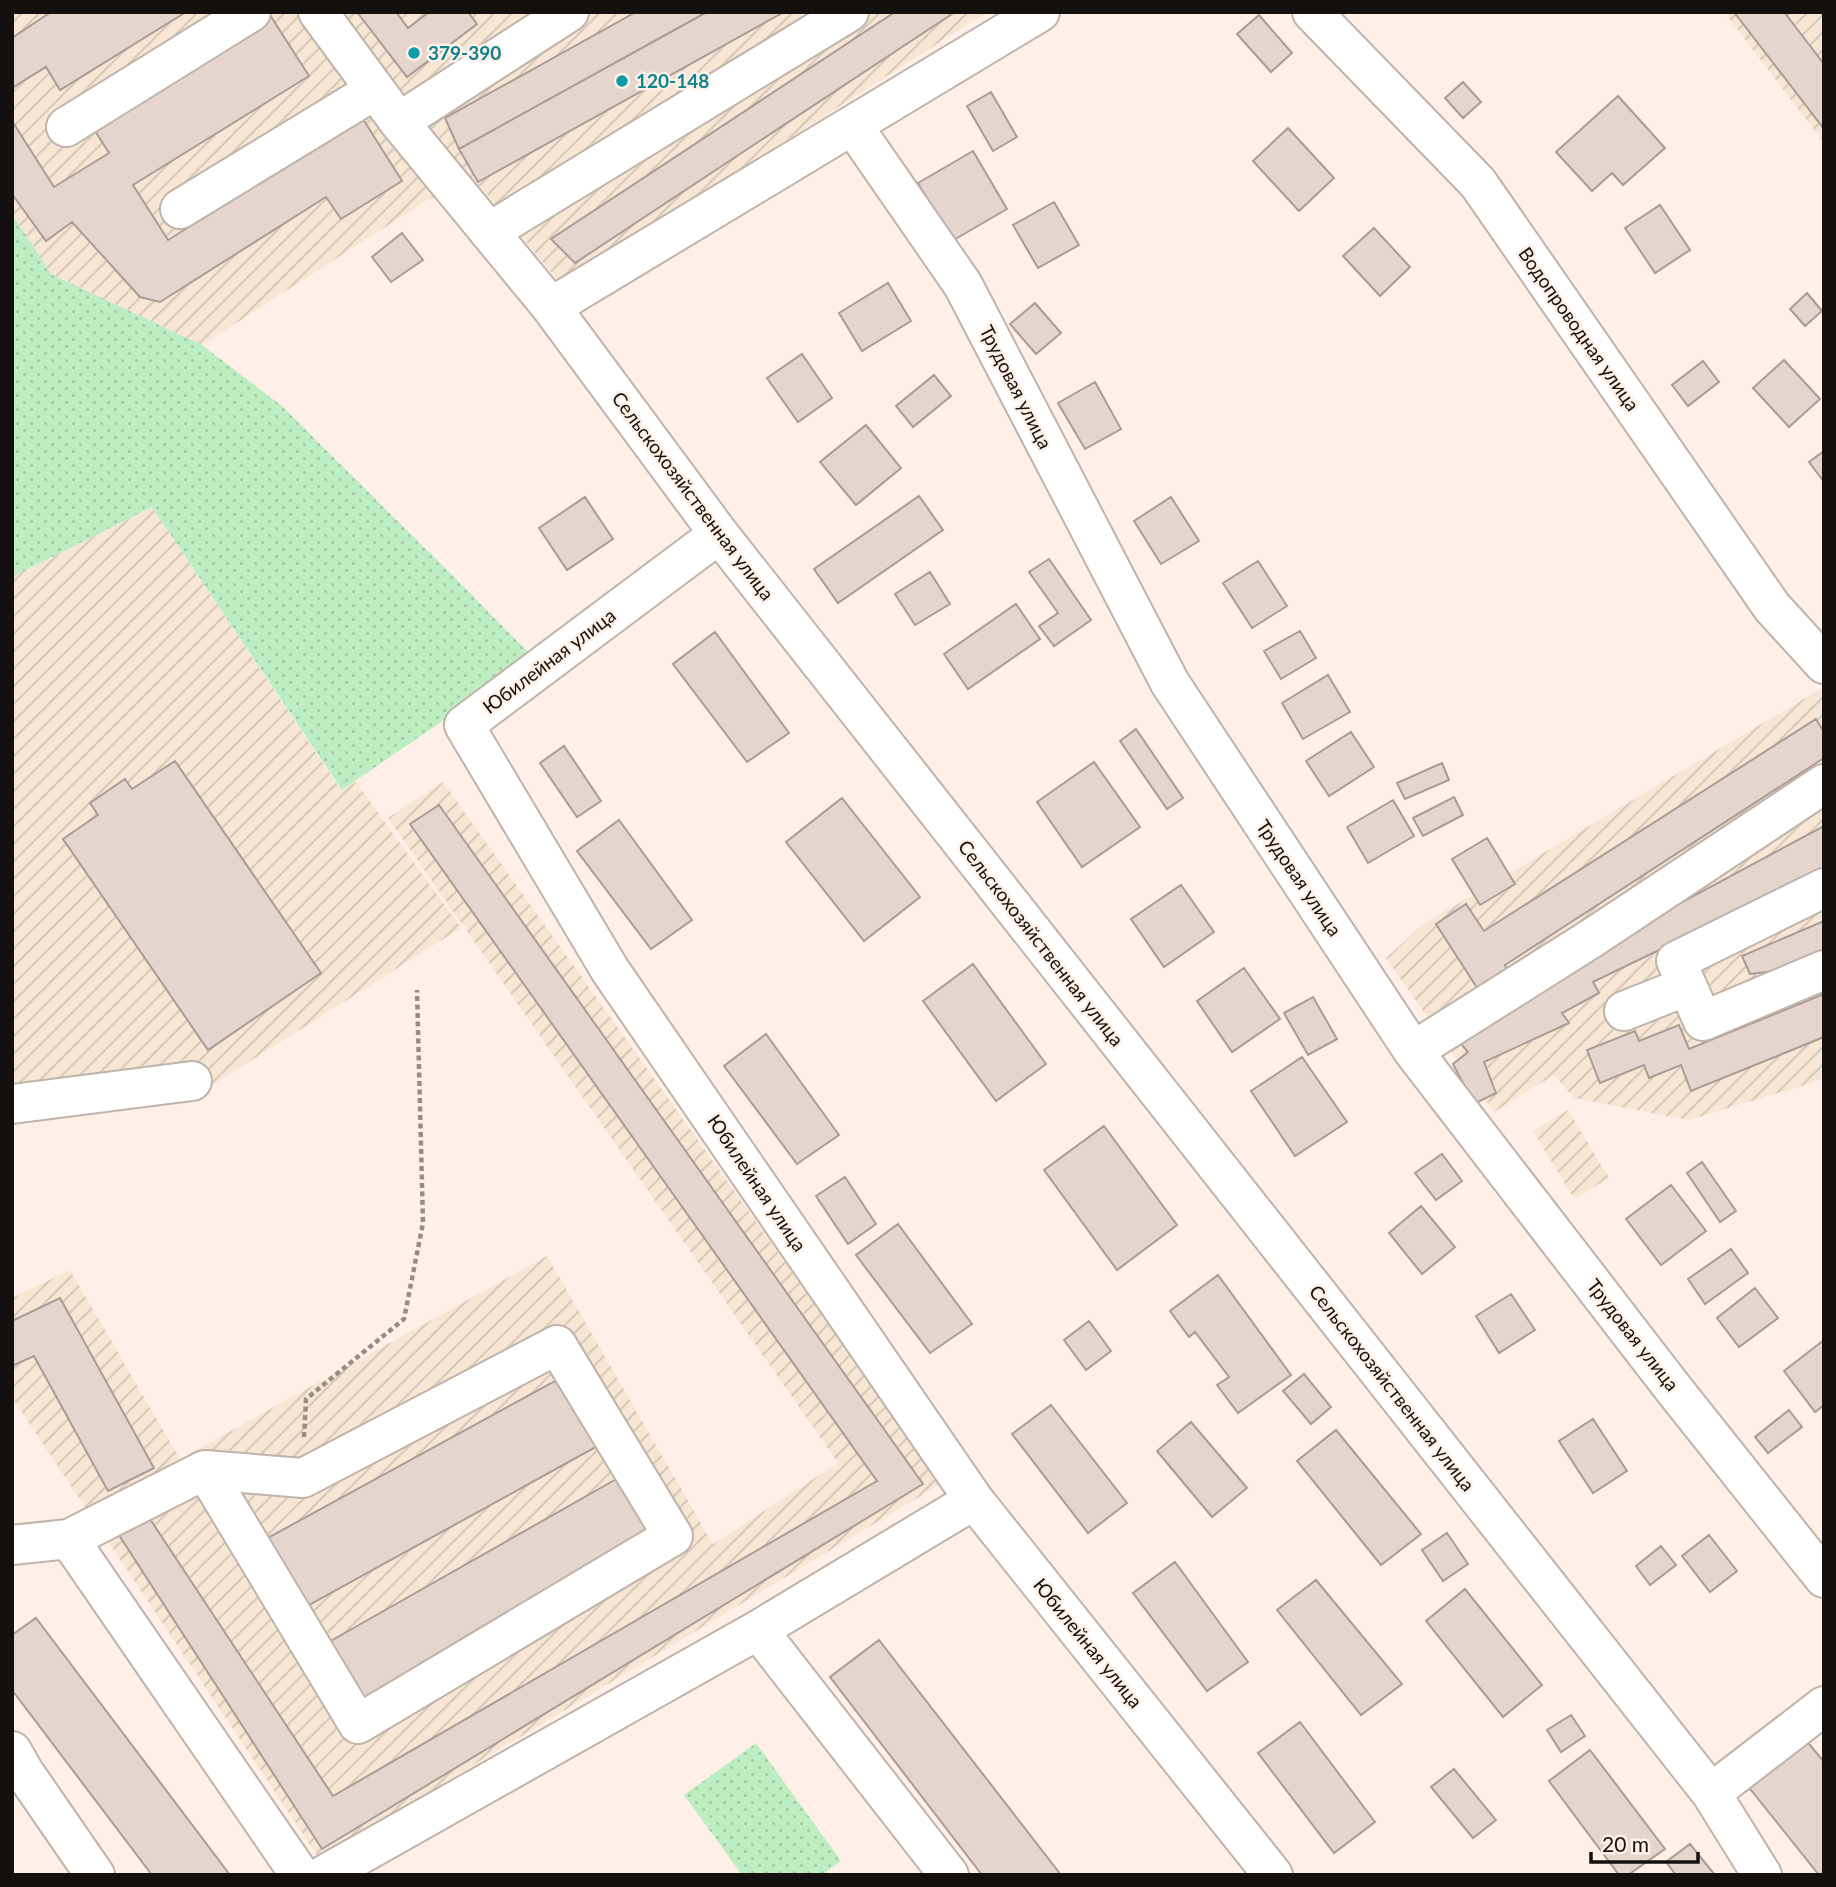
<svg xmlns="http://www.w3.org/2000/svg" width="1836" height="1887" font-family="Lato,sans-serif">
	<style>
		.industrial { fill: url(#industrial-furrows) }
		.green { fill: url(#green-dots) }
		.building { fill: #e4d6cd; stroke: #aa9c94; stroke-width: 2 }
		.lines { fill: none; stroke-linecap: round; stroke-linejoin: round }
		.minor-casing { stroke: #c0b3aa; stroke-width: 42 }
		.path { stroke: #978d86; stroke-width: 4.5; stroke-dasharray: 5 3.5; stroke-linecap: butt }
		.minor { stroke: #fff; stroke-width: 38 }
		.culture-dot { fill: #0f9aa8; stroke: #fef0e6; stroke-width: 2.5 }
		.labels { text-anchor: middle; stroke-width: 5; stroke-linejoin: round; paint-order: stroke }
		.culture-label { font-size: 19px; font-weight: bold; fill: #0d838f; stroke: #fef0e6; text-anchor: start }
		.street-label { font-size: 19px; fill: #14100d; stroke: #fef0e6 }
	</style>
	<defs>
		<pattern id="industrial-furrows" width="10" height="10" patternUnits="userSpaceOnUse" patternTransform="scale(1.75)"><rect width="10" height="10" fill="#f6e6d3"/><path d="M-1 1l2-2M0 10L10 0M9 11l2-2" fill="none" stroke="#d2c4b4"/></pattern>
		<pattern id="green-dots" width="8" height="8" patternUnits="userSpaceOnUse" patternTransform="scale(1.75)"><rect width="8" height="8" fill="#bdeec1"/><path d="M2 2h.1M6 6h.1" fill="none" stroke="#a2cba5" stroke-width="1.8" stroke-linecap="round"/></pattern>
	</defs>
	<rect width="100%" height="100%" fill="#fef0e6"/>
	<path class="industrial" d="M12 12H987L561 284 480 186 429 199 202 345 51 274 12 214Z
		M1724 12H1824V143Z
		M152 507 341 790 356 782 461 928 214 1084 12 1105V577Z
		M1824 687V1079L1689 1120 1574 1098 1554 1075 1494 1112 1386 958 1422 925Z
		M443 782 942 1483 319 1858 15 1402 12 1403V1298L70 1270 180 1459 547 1256 713 1544 838 1463 388 818Z
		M1568 1110 1609 1178 1574 1199 1533 1131Z"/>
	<path class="green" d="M12 214 51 274 202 345 282 406 462 585 534 658 342 790 152 507 12 577Z
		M756 1743 841 1861 822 1875H742L684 1795Z"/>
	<path class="building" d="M51 12H186L60 90 46 67 12 88V38Z
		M357 12H396L408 28 429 12H468L477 24 407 77Z
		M636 12H707L459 149 445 118Z
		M707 12H784L478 182 459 149Z
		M895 12H955L575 263 551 239Z
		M1734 12H1784L1824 64V129Z
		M270 15 309 76 133 185 168 240 363 119 402 181 341 219 326 197 160 302 140 297 72 222 46 241 12 194V121L54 187 109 153 92 126Z
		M1259 15 1292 53 1271 72 1237 34Z
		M1463 82 1481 102 1463 118 1445 98Z
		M991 92 1017 137 993 151 967 106Z
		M1618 96 1665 148 1623 185 1612 173 1592 191 1556 152Z
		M1288 128 1334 178 1299 211 1253 161Z
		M973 151 1007 209 952 241 918 183Z
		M1054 202 1079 245 1038 268 1013 225Z
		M1660 205 1690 250 1655 273 1625 228Z
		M1374 228 1410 267 1380 296 1343 256Z
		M402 233 423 260 391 282 372 257Z
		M888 283 911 321 862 351 839 313Z
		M1807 293 1822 311 1805 326 1790 309Z
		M1035 303 1061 333 1036 354 1010 324Z
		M802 354 832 398 798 422 767 378Z
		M1784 360 1820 399 1789 427 1753 388Z
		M1703 361 1719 382 1688 406 1672 385Z
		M934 375 951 396 913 427 896 406Z
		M1095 382 1121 429 1085 449 1058 403Z
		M866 425 901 468 856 505 820 462Z
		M1824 451V482L1809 462Z
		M919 496 943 530 838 603 814 569Z
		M585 497 613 539 567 570 539 528Z
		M1171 497 1199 541 1161 564 1134 521Z
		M1049 559 1091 620 1054 646 1039 626 1058 613 1029 572Z
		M1258 561 1287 606 1252 628 1223 583Z
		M930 572 950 604 915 625 895 594Z
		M1016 604 1040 639 968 689 944 654Z
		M1300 631 1316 658 1281 679 1264 651Z
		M715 632 789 733 747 762 673 664Z
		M1328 675 1350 712 1303 739 1282 703Z
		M1816 719 1824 732V758L1505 965 1513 979 1483 997 1436 924 1466 904 1484 931Z
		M1136 729 1183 798 1167 809 1120 741Z
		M1351 732 1374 767 1329 796 1306 761Z
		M564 746 601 801 577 817 540 763Z
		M175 761 321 973 208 1050 63 839 98 815 90 803 125 779 132 789Z
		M1094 762 1140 827 1082 867 1037 802Z
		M1442 763 1449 780 1405 799 1397 783Z
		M1454 797 1463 815 1423 836 1413 818Z
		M842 798 920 897 864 941 786 842Z
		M1393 800 1414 836 1368 863 1347 827Z
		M439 805 923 1484 322 1849 117 1532 146 1513 333 1796 877 1481 410 824Z
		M619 820 692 920 651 949 577 851Z
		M1824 826V870L1593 982 1599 993 1562 1013 1569 1023 1484 1062 1496 1093 1474 1104 1453 1064 1468 1052 1456 1038 1589 952Z
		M1487 838 1515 884 1480 905 1452 859Z
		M1181 885 1214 932 1164 967 1131 919Z
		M1824 921V958L1798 968 1750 974 1742 956Z
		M973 964 1046 1064 996 1101 923 1001Z
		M1244 968 1280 1019 1232 1052 1197 1001Z
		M1824 994V1037L1691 1091 1681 1065 1649 1078 1644 1065 1600 1083 1587 1050 1635 1031 1639 1041 1679 1025 1689 1049Z
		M1313 997 1337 1039 1308 1055 1284 1013Z
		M766 1034 839 1135 797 1164 724 1066Z
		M1302 1057 1347 1122 1295 1156 1251 1091Z
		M1104 1126 1177 1225 1117 1270 1044 1170Z
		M1442 1154 1462 1181 1436 1200 1415 1173Z
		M1702 1162 1736 1211 1720 1222 1687 1173Z
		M845 1177 876 1224 848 1244 816 1196Z
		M1671 1185 1706 1231 1661 1265 1626 1219Z
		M1421 1206 1455 1247 1422 1274 1389 1233Z
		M898 1224 972 1324 930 1353 856 1255Z
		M1731 1249 1748 1273 1705 1304 1688 1279Z
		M1218 1275 1291 1375 1238 1413 1217 1385 1229 1377 1195 1332 1189 1337 1170 1311Z
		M1755 1288 1778 1318 1739 1347 1717 1318Z
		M1511 1294 1535 1330 1499 1353 1476 1316Z
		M60 1298 154 1468 108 1491 34 1356 12 1366V1321Z
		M1089 1321 1111 1351 1086 1370 1064 1340Z
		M1824 1340V1405L1815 1412 1784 1371Z
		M1304 1374 1331 1407 1311 1424 1283 1391Z
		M566 1375 603 1443 302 1609 264 1540Z
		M1051 1405 1127 1503 1088 1533 1012 1434Z
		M1789 1410 1802 1427 1768 1453 1755 1437Z
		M1593 1419 1627 1471 1593 1493 1559 1441Z
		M1191 1422 1247 1488 1212 1517 1157 1451Z
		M1336 1430 1421 1534 1381 1565 1297 1461Z
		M620 1477 652 1533 353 1704 320 1647Z
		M1447 1533 1468 1564 1443 1581 1422 1550Z
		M1709 1535 1737 1571 1710 1592 1682 1556Z
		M1661 1546 1676 1565 1650 1585 1636 1566Z
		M1175 1562 1248 1662 1207 1691 1133 1593Z
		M1316 1580 1402 1684 1361 1715 1277 1610Z
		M1465 1589 1542 1685 1503 1717 1426 1621Z
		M36 1618 230 1875H152L12 1690V1635Z
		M879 1640 1061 1875H982L830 1677Z
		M1571 1715 1585 1736 1561 1752 1547 1730Z
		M1300 1722 1375 1822 1334 1853 1258 1753Z
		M1801 1734 1824 1762V1875H1819L1743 1780Z
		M1590 1750 1665 1849 1628 1875H1619L1549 1781Z
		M1454 1769 1496 1820 1473 1838 1431 1787Z
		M1690 1844 1715 1875H1676L1666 1862Z"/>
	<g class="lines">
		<g class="minor-casing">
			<path id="minor" d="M318 12 399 122 551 307 719 534 1711 1793 1762 1875
				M1312 12 1478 183 1772 607 1824 664
				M399 122 569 12
				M853 126 963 285 1170 683 1413 1051 1672 1387 1824 1578
				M66 127 251 12
				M180 209 375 90
				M489 232 849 12
				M551 307 1040 12
				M719 534 464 725 610 970 974 1500 1273 1875
				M1824 888 1676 961 1703 1021 1824 970
				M1624 1011 1687 986
				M1413 1051 1592 938 1824 784
				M12 1104 192 1081
				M69 1539 205 1470 303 1478 557 1345 673 1536 358 1724 205 1470
				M12 1545 69 1539 300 1875
				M758 1630 949 1875
				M12 1751 24 1772 95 1875
				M1711 1793 1824 1706
				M324 1875 758 1630 974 1500"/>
		</g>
		<path class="path" d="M304 1437 306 1399 404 1319 423 1223 417 990"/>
		<use href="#minor" class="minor"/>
	</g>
	<g class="culture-dot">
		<circle cx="414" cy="53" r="7"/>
		<circle cx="622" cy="81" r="7"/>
	</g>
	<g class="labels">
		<g class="culture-label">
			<text x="428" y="60">379-390</text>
			<text x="636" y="88">120-148</text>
		</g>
		<g class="street-label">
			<text transform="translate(1579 329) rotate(55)" y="7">Водопроводная улица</text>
			<text transform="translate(1016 387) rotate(63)" y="7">Трудовая улица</text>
			<text transform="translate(693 496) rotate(53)" y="7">Сельскохозяйственная улица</text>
			<text transform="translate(549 661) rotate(-37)" y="7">Юбилейная улица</text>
			<text transform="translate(1299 878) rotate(56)" y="7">Трудовая улица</text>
			<text transform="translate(1041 943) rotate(52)" y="7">Сельскохозяйственная улица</text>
			<text transform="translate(757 1183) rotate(56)" y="7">Юбилейная улица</text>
			<text transform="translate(1633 1335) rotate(52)" y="7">Трудовая улица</text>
			<text transform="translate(1392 1388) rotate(52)" y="7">Сельскохозяйственная улица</text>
			<text transform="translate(1088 1643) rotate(51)" y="7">Юбилейная улица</text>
		</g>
	</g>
	<rect width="1836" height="1887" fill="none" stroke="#14100d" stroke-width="28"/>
	<path d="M1591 1852v10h107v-10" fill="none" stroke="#14100d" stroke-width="3.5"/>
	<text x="1602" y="1852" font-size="21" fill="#14100d" stroke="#fef0e6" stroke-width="5" paint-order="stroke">20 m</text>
</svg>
